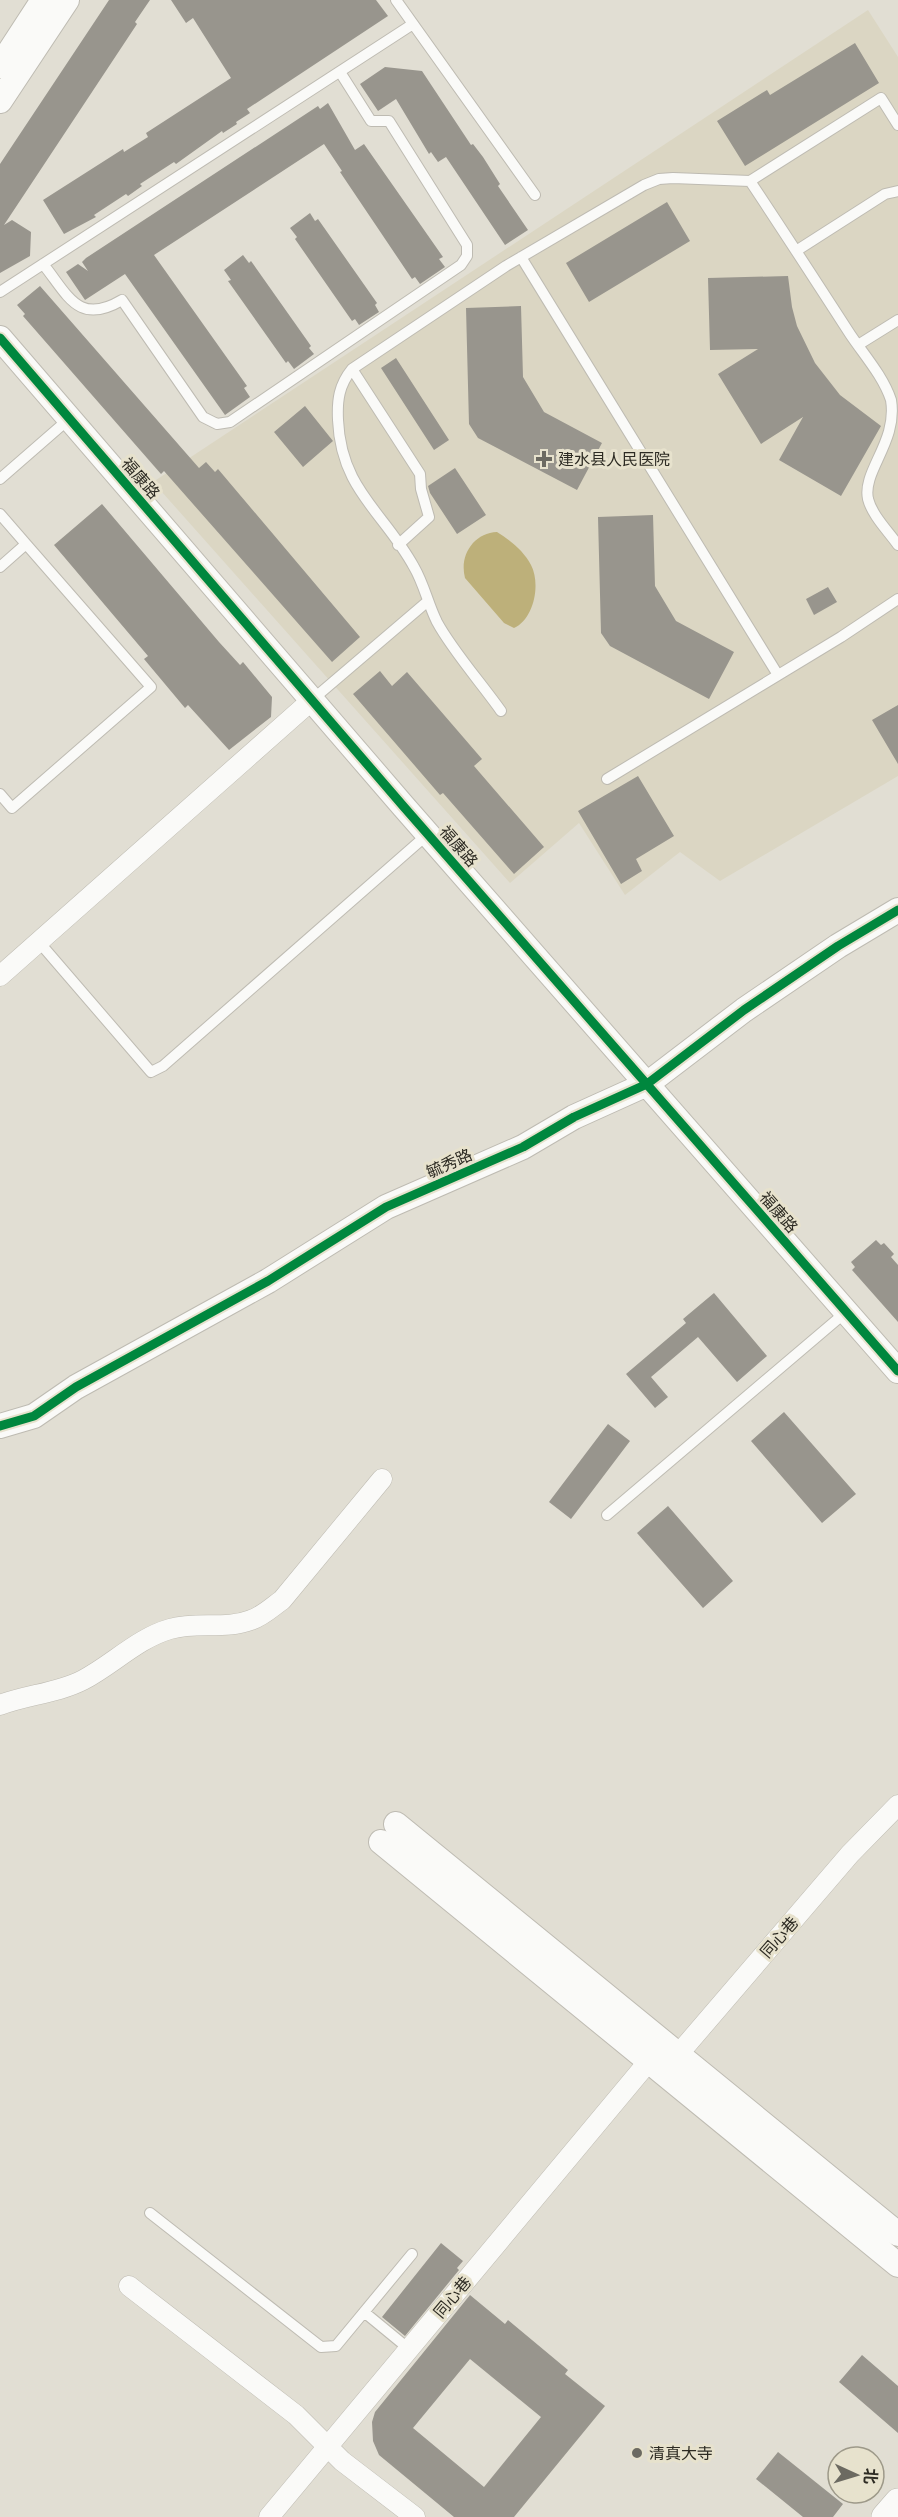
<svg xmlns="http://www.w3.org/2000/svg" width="898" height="2517" font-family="'Titillium Web','Noto Sans SC',sans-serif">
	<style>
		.built { fill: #dbd6c3 }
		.water { fill: #bdb07a }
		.building { fill: #98958d; fill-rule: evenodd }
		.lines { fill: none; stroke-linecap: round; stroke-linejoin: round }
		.service-casing { stroke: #bebbb2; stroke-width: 12 }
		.minor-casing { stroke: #bebbb2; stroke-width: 21 }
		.tertiary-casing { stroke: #bebbb2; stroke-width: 26 }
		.secondary-casing { stroke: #bebbb2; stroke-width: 28 }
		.service { stroke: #fafaf8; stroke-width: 10 }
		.minor { stroke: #fafaf8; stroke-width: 20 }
		.tertiary { stroke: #fafaf8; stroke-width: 24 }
		.secondary { stroke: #fafaf8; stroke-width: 27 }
		.cycleway-casing { stroke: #e7e2cd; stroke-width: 13 }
		.cycleway { stroke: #00873e; stroke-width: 9 }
		.poi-dot { fill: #6c6a61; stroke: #e7e2cd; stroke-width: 2 }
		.labels { text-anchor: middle; stroke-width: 6; stroke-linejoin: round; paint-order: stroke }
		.poi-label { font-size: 16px; fill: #2d2b23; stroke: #e7e2cd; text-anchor: start }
		.street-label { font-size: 16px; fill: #2d2b23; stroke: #e7e2cd }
	</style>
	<rect width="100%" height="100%" fill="#e1ded3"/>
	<path class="built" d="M868 10 898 57V776L720 881 680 852 625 895 579 823 510 883 153 482Z"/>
	<path class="water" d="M497 532C510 540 524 551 531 565 541 584 534 619 514 628L504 623 465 578C459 555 474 533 497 532Z"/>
	<path class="building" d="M109 0H150L135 22 137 24 4 225 12 220 31 232 30 256 0 273V164Z
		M171 0H376L388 16 247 109 250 113 236 122 237 124 223 133 222 131 176 164 174 162 140 184 142 186 128 196 126 194 94 215 96 217 64 234 43 200 123 149 124 152 148 137 146 133 231 78 193 18 186 23Z
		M855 43 879 83 745 166 717 121 767 90 770 95Z
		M385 67 422 71 471 145 473 144 483 157 500 184 498 186 528 230 505 245 446 157 438 162 431 152 429 154 396 99 378 111 360 84Z
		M328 103 355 150 364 144 443 257 439 259 445 267 420 284 415 277 412 279 340 172 342 171 324 144 154 255 247 386 244 388 250 397 225 415 125 274 85 300 66 272 78 264 88 271 82 262 86 258 318 106 320 109Z
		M667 202 690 241 589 302 566 263Z
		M310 213 315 221 318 219 377 303 375 305 379 312 359 325 355 319 352 321 295 239 297 237 290 228Z
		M243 255 249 263 251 261 311 346 309 348 314 354 294 369 288 361 286 363 228 281 231 280 224 270Z
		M788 276 792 307 797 326 815 363 840 395 881 426 841 496 779 460 803 417 761 444 718 374 758 349 710 350 708 278Z
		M40 286 199 468 206 462 215 472 218 469 360 637 332 662 164 471 161 474 147 458 23 316 25 314 17 305Z
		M521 306 523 377 544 412 602 443 577 490 478 438 469 424 466 308Z
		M396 358 449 440 434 450 381 368Z
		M305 406 333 441 303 467 274 432Z
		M455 468 486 515 457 534 430 493 428 486Z
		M102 504 219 642 240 665 243 662 272 697 271 717 229 750 188 705 185 708 144 659 148 656 54 545Z
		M653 515 655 586 676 621 734 652 709 699 610 646 601 633 598 517Z
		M828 587 837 602 814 615 806 599Z
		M380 671 392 686 407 672 482 759 474 766 544 847 514 874 443 793 440 795 353 694Z
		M898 705V764L872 720Z
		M638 776 674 836 636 859 642 871 621 884 578 811Z
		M876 1240 881 1245 884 1243 894 1254 891 1257 898 1265V1322L852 1270 855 1267 851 1262Z
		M714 1293 767 1356 737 1382 698 1337 651 1377 668 1397 655 1408 626 1374 686 1323 683 1319Z
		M784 1412 856 1494 822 1523 751 1441Z
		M608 1424 630 1441 571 1519 549 1502Z
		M668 1506 733 1581 703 1608 637 1533Z
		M441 2243 463 2261 457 2268 459 2270 405 2336 382 2317Z
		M470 2295 505 2324 508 2320 568 2370 565 2374 605 2406 514 2517H454L379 2455 373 2441 372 2422 375 2412ZM470 2359 541 2417 484 2487 413 2428Z
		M862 2355 898 2386V2433L839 2382Z
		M778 2452 843 2504 833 2517H803L756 2479Z"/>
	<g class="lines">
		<g class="service-casing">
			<path id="service" d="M396 0 535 195
				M750 181C784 232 817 283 850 334 864 355 883 376 891 400 898 442 862 471 868 499 872 515 888 531 898 545
				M796 251 885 194 898 191
				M521 257 778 675
				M43 264C68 295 78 326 122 300L203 417 217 424 230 422 461 265 467 256V245L389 121H371L340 72
				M0 292 413 24
				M858 345 898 320
				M352 369 420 474 421 489 429 517 398 545
				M0 479 70 418
				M0 514 26 544 0 567
				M312 700 428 601
				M501 711C482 684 452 650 437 622 428 604 424 584 414 567 384 512 341 490 338 420 337 400 339 385 352 369L506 266 644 185 659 179 673 178 750 181 881 98 898 125
				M607 779 841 637 898 599
				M0 794 12 808 151 687 26 544
				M39 942 151 1072 163 1066 428 834
				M607 1515 846 1312
				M150 2213 321 2347 336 2346 412 2254
				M364 2312 409 2349"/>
		</g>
		<g class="minor-casing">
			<path id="minor" d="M0 976 312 700
				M0 1705C26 1695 58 1693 83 1680 112 1665 138 1638 170 1629 197 1621 225 1630 251 1620 263 1616 272 1607 282 1600L382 1479
				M670 2064 850 1854 898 1805
				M129 2286 296 2415 342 2461 415 2517
				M269 2517 649 2061"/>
		</g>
		<g class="tertiary-casing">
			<path id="tertiary" d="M0 66 43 0
				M0 101 67 0
				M0 338 404 807 898 1371
				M0 1426 34 1416 76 1387 268 1281 386 1207 523 1147 574 1117 647 1084 744 1010 838 946 898 910
				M396 1824 898 2234
				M381 1842 898 2265"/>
		</g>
		<g class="secondary-casing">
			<path id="secondary" d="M885 2517 898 2502"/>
		</g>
		<use href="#service" class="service"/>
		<use href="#minor" class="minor"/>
		<use href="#tertiary" class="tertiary"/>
		<use href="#secondary" class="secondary"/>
		<g class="cycleway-casing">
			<path id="cycleway" d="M0 338 404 807 898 1371
				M0 1426 34 1416 76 1387 268 1281 386 1207 523 1147 574 1117 647 1084 744 1010 838 946 898 910"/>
		</g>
		<use href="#cycleway" class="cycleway"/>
	</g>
	<g class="poi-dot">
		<path d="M541 450h6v6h6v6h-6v6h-6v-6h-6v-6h6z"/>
		<circle cx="637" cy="2453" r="6"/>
	</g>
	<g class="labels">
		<g class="poi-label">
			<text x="558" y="465">建水县人民医院</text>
			<text x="649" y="2459">清真大寺</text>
		</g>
		<g class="street-label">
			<text transform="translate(141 478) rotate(49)" y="6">福康路</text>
			<text transform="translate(459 846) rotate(49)" y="6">福康路</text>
			<text transform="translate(449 1163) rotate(-24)" y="6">毓秀路</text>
			<text transform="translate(779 1212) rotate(49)" y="6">福康路</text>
			<text transform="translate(779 1937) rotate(-49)" y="6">同心巷</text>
			<text transform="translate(452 2297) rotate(-50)" y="6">同心巷</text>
		</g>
	</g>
	<g transform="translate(856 2475) rotate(94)"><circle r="28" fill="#e7e2cd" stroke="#9d9989" stroke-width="1.5"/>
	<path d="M0-4.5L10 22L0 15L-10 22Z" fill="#6c6a61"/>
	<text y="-9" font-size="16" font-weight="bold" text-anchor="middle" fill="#2d2b23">北</text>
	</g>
</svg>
